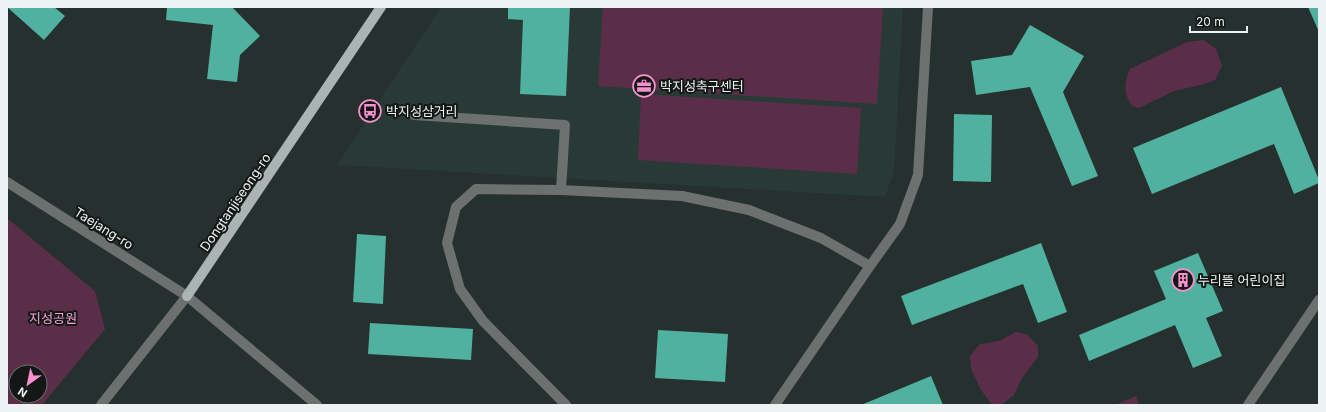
<svg xmlns="http://www.w3.org/2000/svg" width="1326" height="412" font-family="Inter,'Noto Sans KR',sans-serif">
	<style>
		.built { fill: #293a36 }
		.green { fill: #5a2e49; fill-rule: evenodd }
		.building { fill: #50b1a0 }
		.lines { fill: none; stroke-linecap: round; stroke-linejoin: round }
		.minor { stroke: #6c7170; stroke-width: 10 }
		.major { stroke: #aab4b2; stroke-width: 10 }
		.labels { text-anchor: middle; stroke-width: 4; stroke-linejoin: round; paint-order: stroke }
		.poi-label { font-size: 13px; fill: #edf3f2; stroke: #131716; text-anchor: start }
		.street-label { font-size: 13px; fill: #edf3f2; stroke: #131716 }
		.park-label { font-size: 13px; fill: #fba1d7; stroke: #131716 }
	</style>
	<rect width="100%" height="100%" fill="#26302e"/>
	<path class="built" d="M441 7H903L894 172 885 197 337 165Z"/>
	<path class="green" d="M603 7H883L877 104 598 86Z
		M1204 40 1216 49 1222 66 1215 80 1201 85 1174 91 1139 108 1132 106C1123 92 1124 84 1130 69L1187 42Z
		M641 94 861 108 857 174 638 160Z
		M7 218 95 291 105 329 42 405H7ZM16 372H40V396H16Z
		M1016 332 1028 335 1038 346V357L1022 378 1014 395 1001 405H992L981 390 971 369 970 356 980 344 999 341Z
		M1136 396 1139 405H1115Z"/>
	<path class="building" d="M7 7H54L65 16 44 40Z
		M167 7H232L260 36 240 55 237 82 207 79 213 25 166 20Z
		M508 7H570L566 96 520 94 523 20 508 19Z
		M1308 7H1319V32Z
		M1030 25 1084 56 1063 92 1098 176 1072 186 1030 87 976 95 971 61 1012 55Z
		M1281 87 1319 180V183L1294 194 1274 144 1152 194 1133 148Z
		M954 114 992 115 991 182 953 181Z
		M357 234 386 236 383 304 353 302Z
		M1041 243 1067 312 1038 323 1023 284 912 325 901 296Z
		M1198 253 1223 311 1206 318 1222 356 1193 368 1175 325 1089 361 1079 335 1166 299 1154 271Z
		M370 323 473 329 471 360 368 354Z
		M658 330 728 334 725 382 655 378Z
		M931 376 943 405H861Z"/>
	<g class="lines">
		<path class="minor" d="M414 115 565 125 561 190
			M7 182 187 296 317 405
			M101 405 187 296
			M566 405 483 321 460 289 447 243 456 207 476 189 561 190 682 196 749 210 821 238 870 266
			M775 405 870 266 900 224 918 175 928 7
			M1248 405 1319 300"/>
		<path class="major" d="M187 296 381 7"/>
	</g>
	<defs>
		<g id="office-ring" transform="scale(1.15)"><circle r="9.5" fill="#131716" stroke="#f790cf" stroke-width="1.5"/><path d="M-6-3h4V-5.5h4V-3h4V5H-6ZM-1-4.5V-3h2v-1.5ZM-6 0V1H6V0Z" fill="#f790cf"/></g>
		<g id="bus-ring" transform="scale(1.15)"><circle r="9.5" fill="#131716" stroke="#f790cf" stroke-width="1.5"/><path d="M-5-6H5V4H4V6H2V4H-2V6H-4V4H-5ZM-3.5-4V0h7V-4ZM-3.5 1.2v1.5H-2V1.2ZM2 1.2v1.5H3.5V1.2Z" fill="#f790cf"/></g>
		<g id="building-ring" transform="scale(1.15)"><circle r="9.5" fill="#131716" stroke="#f790cf" stroke-width="1.5"/><path d="M-4-6H4V6H1V3H-1V6H-4ZM-2.5-4.3h1.7v1.8h-1.7ZM.8-4.3h1.7v1.8H.8ZM-2.5-1h1.7V.8h-1.7ZM.8-1h1.7V.8H.8Z" fill="#f790cf"/></g>
	</defs>
	<g fill-rule="evenodd">
		<use href="#office-ring" x="644" y="86"/>
		<use href="#bus-ring" x="370" y="111"/>
		<use href="#building-ring" x="1183" y="280"/>
	</g>
	<g class="labels">
		<g class="poi-label">
			<text x="660" y="91">박지성축구센터</text>
			<text x="386" y="116">박지성삼거리</text>
			<text x="1198" y="285">누리뜰 어린이집</text>
		</g>
		<g class="street-label">
			<text transform="translate(235 202) rotate(-56)" y="5">Dongtanjiseong-ro</text>
			<text transform="translate(104 228) rotate(32)" y="5">Taejang-ro</text>
		</g>
		<g class="park-label">
			<text x="53" y="323">지성공원</text>
		</g>
	</g>
	<rect width="1326" height="412" fill="none" stroke="#edf3f2" stroke-width="16"/>
	<g transform="translate(28 384) rotate(213)"><circle r="19" fill="#131716" stroke="#6a6f6e"/>
	<path d="M0-3L7 15L0 10L-7 15Z" fill="#f790cf"/>
	<text y="-6" font-size="11" font-weight="bold" text-anchor="middle" fill="#edf3f2">N</text>
	</g>
	<path d="M1190 26v6h57v-6" fill="none" stroke="#edf3f2" stroke-width="2"/>
	<text x="1196" y="26" font-size="12" fill="#edf3f2" stroke="#131716" stroke-width="3" paint-order="stroke">20 m</text>
</svg>
